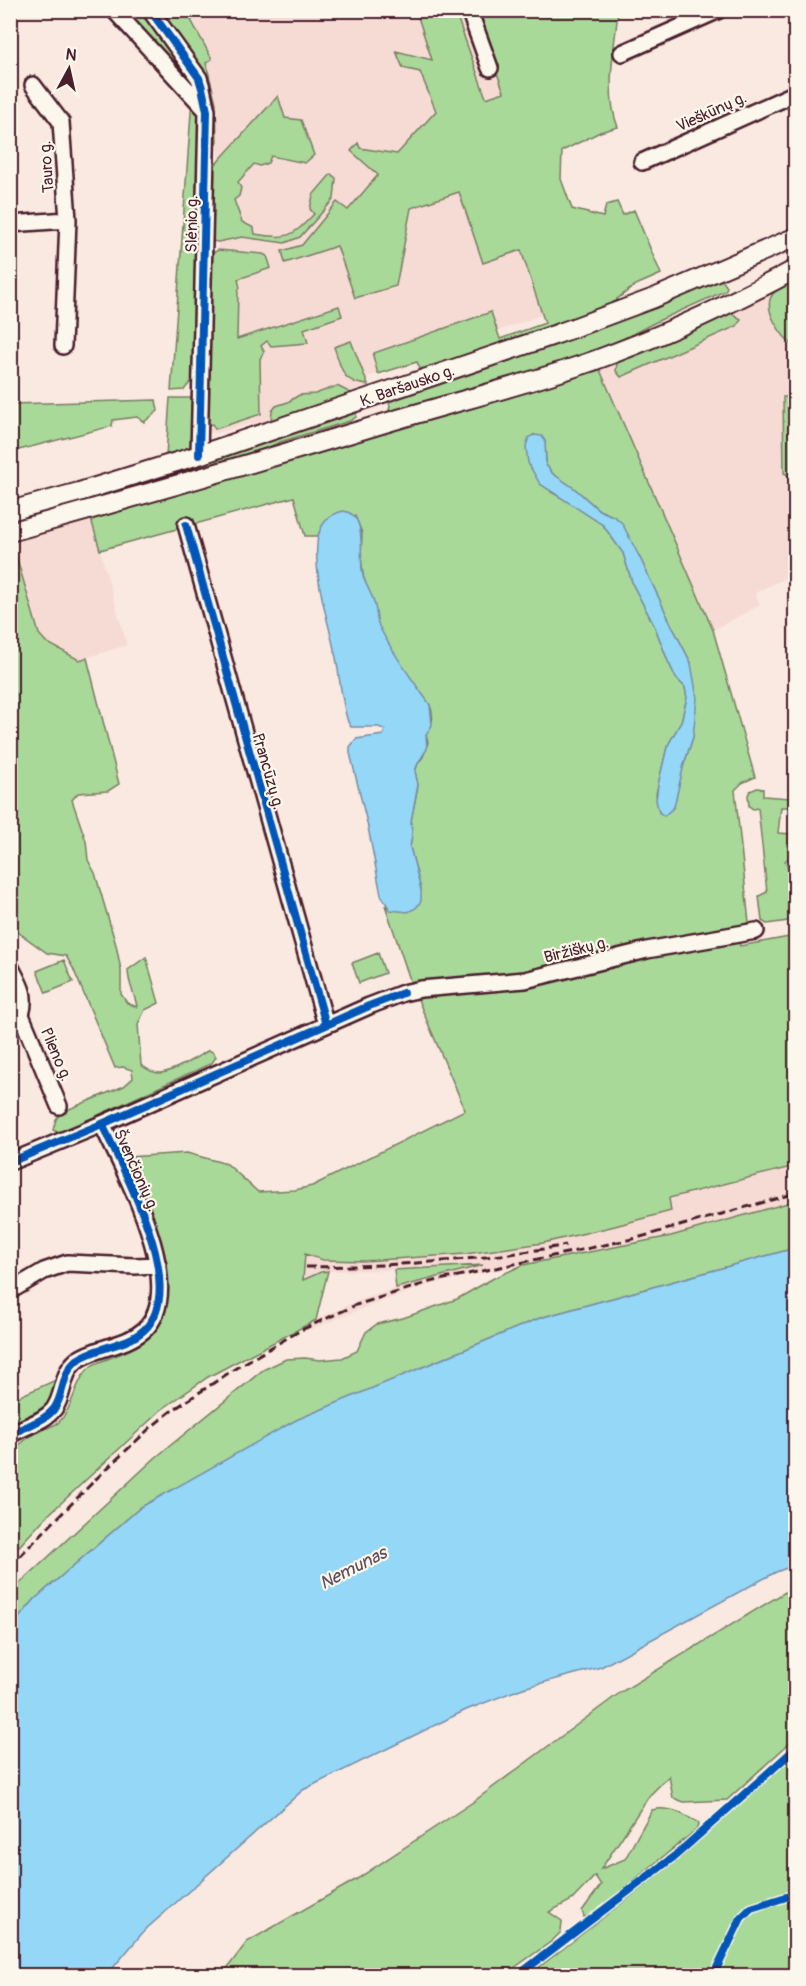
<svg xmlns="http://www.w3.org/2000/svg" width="806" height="1986" font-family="Pangolin,sans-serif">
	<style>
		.built { fill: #f6dbd5 }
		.green { fill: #a8d999; stroke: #797c62; stroke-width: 1.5; fill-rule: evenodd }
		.water { fill: #95d7f7; stroke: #778da5; stroke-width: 1.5 }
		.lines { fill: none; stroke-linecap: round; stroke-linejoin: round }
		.minor-casing { stroke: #4a1f2b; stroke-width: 20 }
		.major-casing { stroke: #4a1f2b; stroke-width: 22 }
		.minor { stroke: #fbf7ec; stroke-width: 15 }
		.major { stroke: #fbf7ec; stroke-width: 18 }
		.rail { stroke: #4a1f2b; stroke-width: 3; stroke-dasharray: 9 4.5; stroke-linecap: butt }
		.cycleway-casing { stroke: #fbf7ec; stroke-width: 11 }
		.cycleway { stroke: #0057b8; stroke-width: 8 }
		.labels { text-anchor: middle; stroke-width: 4.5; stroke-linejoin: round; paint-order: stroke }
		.street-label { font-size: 16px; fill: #4a1f2b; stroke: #fbf7ec }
		.water-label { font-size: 18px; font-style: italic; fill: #5d4d5e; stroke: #fbf7ec }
	</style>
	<rect width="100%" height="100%" fill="#fae9e0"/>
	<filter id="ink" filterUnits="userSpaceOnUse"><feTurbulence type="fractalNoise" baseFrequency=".0167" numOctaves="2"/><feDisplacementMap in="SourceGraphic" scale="12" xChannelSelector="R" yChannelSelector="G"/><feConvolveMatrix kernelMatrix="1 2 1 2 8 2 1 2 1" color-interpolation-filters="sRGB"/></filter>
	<g filter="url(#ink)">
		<path class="built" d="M171 11H566L544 314 417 361 364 378 368 385 353 394 263 422 249 424 217 433H211L208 431 207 429 208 353 216 350 219 173 216 103Z
			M795 279V573L755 593 760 605 713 630 600 370 731 313Z
			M91 519 127 645 79 660 46 642 39 634 12 542Z
			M795 1166V1201L671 1236 471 1275 426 1286 368 1306 307 1331 304 1325 355 1302 396 1288 479 1266 394 1270 328 1271 321 1272 303 1280 304 1254 323 1260 364 1261 465 1254 543 1243 615 1226 671 1211 669 1198Z"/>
		<path class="green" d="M122 11H141L187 71 192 85Z
			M156 11H203V13L191 20 212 59 206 63 216 103 217 144 213 138 212 105Z
			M416 11H455L486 98 504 92 474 11H618C615 46 604 93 618 127L600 132 562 151 561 179 572 209 603 217 606 205 617 202 623 215 634 210 661 274 636 285 617 299V304L434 366 420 369 417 362 378 374 373 356 374 353 491 312 500 339 545 323 521 250 483 263 459 192 411 208 396 286 355 298 337 246 285 263 282 251 302 245 337 202 348 210 378 175 351 151 358 143 360 148 397 154 436 111 420 72 403 68 396 51 432 60Z
			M278 96 285 118 301 120 314 155 305 163 271 156 268 163 260 166 254 164 238 182 241 188 239 196 234 200 242 222 254 228 255 234C288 239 291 238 314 214L310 209 313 195 331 174 336 178 334 199 300 237 285 243 242 237 218 242 212 241 210 236 213 167Z
			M192 99 201 112 194 378 184 390 171 391Z
			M218 250 263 254 267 256 271 268 238 279 240 288 238 290 237 339 339 306 342 316 304 329 308 343 271 346 267 341 261 346 264 351 260 359 261 414 215 429 212 424 207 425 211 254Z
			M795 279V347C783 338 762 310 772 295 778 287 787 283 795 279Z
			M722 280 727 287 725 291 660 320 607 347 541 370 388 415 390 406 388 400 573 339Z
			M731 313 741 319 737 326 621 377 616 371 617 363Z
			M351 341 368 385C341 383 342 369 334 347Z
			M600 370 713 630 755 777 742 783 735 790 749 923 744 927 532 975 412 986 385 905 390 910 421 890 410 847 412 835 411 821 418 785 415 772 418 763 423 757 428 742 426 735C432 722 435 720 430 705L400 664 378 626 363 575 361 557 362 533 355 516 321 529 318 536H305L294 497 100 550 91 519ZM534 435 545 441 546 465 553 474 574 488 599 510 615 517 640 558 671 624 691 663 693 737 684 764 659 812 656 794 667 747 681 722 687 698 685 687 676 678 668 661 655 627 633 585 623 553 603 525 568 501 551 492Z
			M337 386 353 394 271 420 272 411 276 406 288 402 299 395 315 394Z
			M783 397H795V490L788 475 784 473Z
			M170 398H193L192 444 190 447 166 456Z
			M156 400 158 411 144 422 137 417 113 420 112 426 11 452V404Z
			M357 411 356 417 350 421 280 442 257 452 11 524V520L157 477Z
			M15 552 39 634 46 642 79 660 87 658 119 784 108 791 78 793 72 800 86 841 88 860 95 873 116 945 121 970V994L127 1003 137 1007C135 994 128 984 128 970L146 957 159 1003 145 1010 138 1024 141 1065C147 1069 152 1073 159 1073 170 1074 199 1056 209 1050L214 1053 216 1057 212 1063 59 1133 53 1130 56 1119 62 1112 124 1086 133 1078 132 1070 123 1067 115 1068 73 968 66 956 47 953 11 927 10 553Z
			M757 788 763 789V796L790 798 791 791 795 795 794 807H781L778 833 792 834 790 857 785 861 795 885V920L767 924 762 921 759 896 767 892 758 808 753 809 749 806 748 795 750 791Z
			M795 936V1166L669 1198 671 1211 615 1226 543 1243 465 1254 364 1261 323 1260 305 1254 303 1280 321 1272 328 1271 316 1320 208 1377 161 1410 45 1518 11 1555 10 1456C19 1444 27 1437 41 1431 46 1428 53 1426 58 1423 75 1407 74 1378 93 1365 98 1362 105 1360 110 1358 123 1353 139 1347 150 1337 194 1298 145 1201 128 1157L187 1153 227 1164 258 1192 295 1190 312 1186 465 1110 416 995 481 991 527 985 625 961 738 938 740 946Z
			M378 953 385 973 359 983 352 963Z
			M64 960 73 982 46 993 37 971Z
			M795 1201V1248L540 1318 416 1370 141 1507 35 1599 11 1627V1594L16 1587 155 1458 263 1370 286 1359 305 1358 320 1360 342 1358 357 1351 366 1332 377 1324 403 1318 457 1299 492 1279 523 1265 671 1236Z
			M483 1265 396 1288 394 1270Z
			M58 1379 52 1398 43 1409 11 1425V1400Z
			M795 1586V1738L727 1800 684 1802 673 1798 669 1776 649 1796 601 1869 625 1859 652 1810C670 1805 683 1815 699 1823L696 1830 591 1915 584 1917 582 1911 601 1885 595 1876 572 1900 549 1912 562 1921 561 1932 552 1941 504 1975H222L247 1942 357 1879 473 1802 621 1692Z
			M795 1752V1975H529L680 1858Z"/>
		<path class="water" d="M534 435 542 436 545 441 546 465 553 474 574 488 599 510 615 517 622 523 640 558 671 624 691 663 697 698 693 737 684 764 674 807 664 816 659 812 656 800 658 785 667 747 681 722 687 698 685 687 676 678 668 661 655 627 633 585 623 553 603 525 540 484 528 463 526 446 529 437Z
			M344 511C369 515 358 557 363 576 366 586 373 595 375 606 377 614 376 621 380 628 394 656 413 680 430 705L432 725 426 735 427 749 418 763 415 771 418 785 411 821 412 835 410 847 421 890V901L416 908 408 912 390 910 381 895 368 827 350 753V747L356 739 383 735 385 730 379 727H351L348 722C342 703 340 682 337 663 330 626 314 581 317 544 318 527 327 514 344 511Z
			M795 1248V1565L776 1572 601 1667 523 1688 466 1710 303 1790 145 1930 107 1975H11V1627L35 1599 141 1507 296 1420 540 1318Z"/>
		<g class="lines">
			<g class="minor-casing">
				<path id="minor" d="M114 10 207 111
					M150 10 199 78 202 88 207 111 199 455
					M469 10 490 68
					M622 53 719 10
					M33 85 61 122 68 220 63 346
					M642 162 796 93
					M10 224 68 220
					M186 525 326 1025
					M10 966C20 985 27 994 21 1015L10 1019
					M21 1015 59 1106
					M10 1162 102 1124 369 1006 403 993 421 989 525 980 647 950 756 931
					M10 1291 44 1271 67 1263 135 1266 158 1265
					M10 1435C24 1426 44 1422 54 1409 65 1394 61 1373 77 1360 97 1346 125 1347 144 1330 190 1288 122 1168 102 1124"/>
			</g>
			<g class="major-casing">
				<path id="major" d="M10 511 79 492 199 455 557 334 654 298 796 237
					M10 532C136 497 260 461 385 423 454 402 525 385 593 361 663 336 731 304 796 269"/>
			</g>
			<use href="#minor" class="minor"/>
			<use href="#major" class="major"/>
			<path class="rail" d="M306 1267C393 1266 480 1261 566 1245
				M10 1566 97 1478 150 1428 170 1412 236 1368 301 1330 356 1305 430 1282 637 1238 796 1193"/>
			<g class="cycleway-casing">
				<path id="cycleway" d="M150 10 199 78 202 88 207 111 199 455
					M186 525 326 1025
					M10 1162 102 1124 369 1006 403 993
					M10 1435C24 1426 44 1422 54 1409 65 1394 61 1373 77 1360 97 1346 125 1347 144 1330 190 1288 122 1168 102 1124
					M517 1976 676 1855 796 1748
					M713 1976 741 1918 751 1908 796 1894"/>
			</g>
			<use href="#cycleway" class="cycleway"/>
		</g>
	</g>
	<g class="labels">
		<g class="street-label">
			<text transform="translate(711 111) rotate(-24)" y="6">Vieškūnų g.</text>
			<text transform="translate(46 167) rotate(-94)" y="6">Tauro g.</text>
			<text transform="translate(191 224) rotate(-89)" y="6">Slėnio g.</text>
			<text transform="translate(407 385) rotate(-19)" y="6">K. Baršausko g.</text>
			<text transform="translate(269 771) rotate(74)" y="6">Prancūzų g.</text>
			<text transform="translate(576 949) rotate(-14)" y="6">Biržiškų g.</text>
			<text transform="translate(57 1054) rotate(67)" y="6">Plieno g.</text>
			<text transform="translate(137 1170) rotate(66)" y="6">Švenčionių g.</text>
		</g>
		<g class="water-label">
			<text transform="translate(353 1568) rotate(-27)" y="6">Nemunas</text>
		</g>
	</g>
	<rect width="806" height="1986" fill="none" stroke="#fbf7ec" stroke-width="36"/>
	<rect x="18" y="18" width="770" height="1950" fill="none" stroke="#4a1f2b" stroke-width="2" filter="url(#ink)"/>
	<g transform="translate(69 69) rotate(8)" stroke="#fbf7ec" stroke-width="4.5" paint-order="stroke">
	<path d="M0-4.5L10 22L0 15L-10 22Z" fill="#4a1f2b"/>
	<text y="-9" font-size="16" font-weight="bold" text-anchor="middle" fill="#4a1f2b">N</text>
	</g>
</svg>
